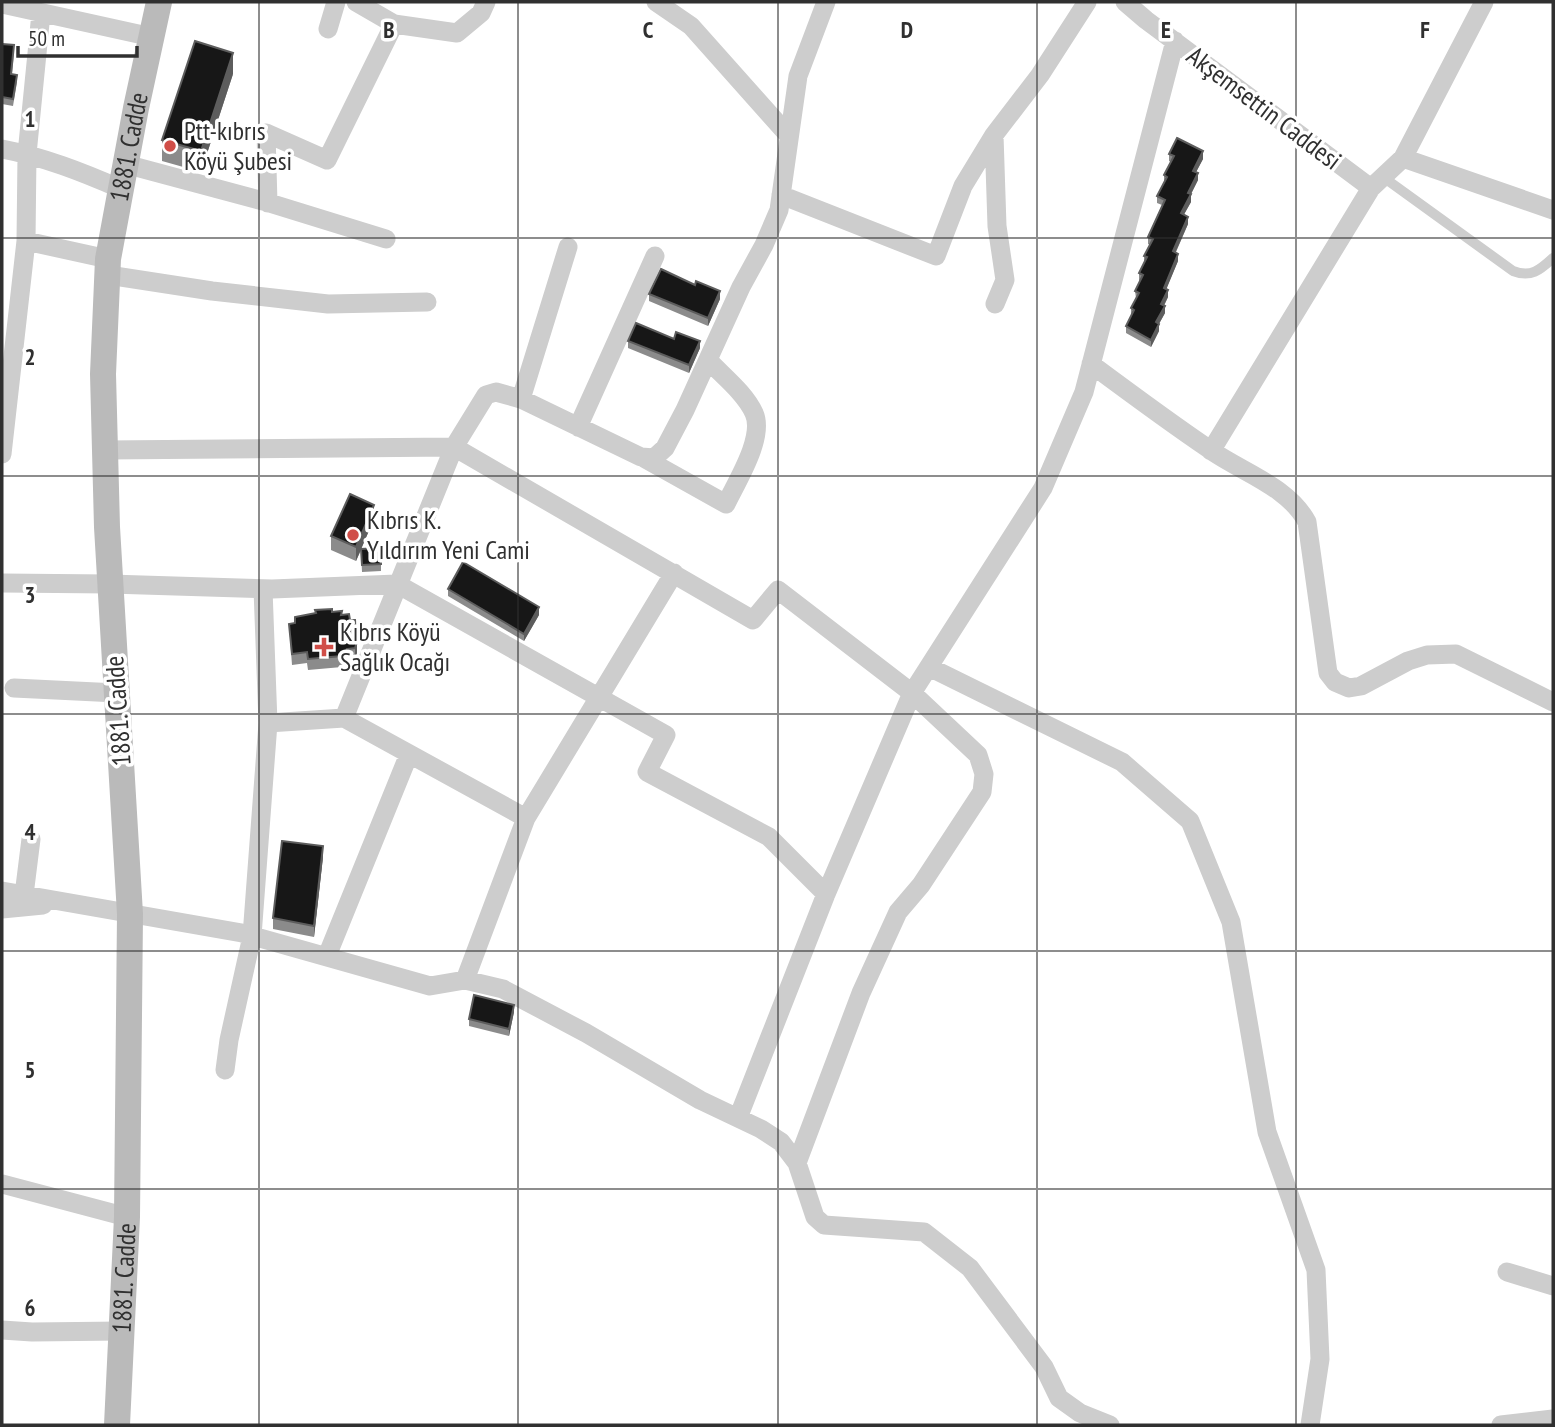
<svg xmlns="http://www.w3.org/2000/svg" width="1555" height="1427" font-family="'PT Sans Narrow',sans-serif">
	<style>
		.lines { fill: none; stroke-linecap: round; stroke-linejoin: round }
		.lane { stroke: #cdcdcd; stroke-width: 10 }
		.street { stroke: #cdcdcd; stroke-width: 19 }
		.secondary { stroke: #bababa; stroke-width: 26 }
		.wall { fill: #8b8b8b }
		.shaded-wall { fill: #5d5d5d }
		.building { fill: #171717; stroke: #5d5d5d; stroke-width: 2 }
		.grid { fill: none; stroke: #303030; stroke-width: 2; stroke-opacity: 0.55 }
		.poi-dot { fill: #d04e48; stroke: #fff; stroke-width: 2.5 }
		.labels { text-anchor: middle; stroke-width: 7; stroke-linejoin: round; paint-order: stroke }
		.street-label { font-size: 26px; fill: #303030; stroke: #fff }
		.poi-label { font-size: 26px; fill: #303030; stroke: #fff; text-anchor: start }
		.grid-label { font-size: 23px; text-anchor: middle; font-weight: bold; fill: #303030; stroke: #fff; stroke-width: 7; stroke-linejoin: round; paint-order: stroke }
	</style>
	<rect width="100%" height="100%" fill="#fff"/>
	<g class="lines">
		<path class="lane" d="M1383 177 1513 271C1531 278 1540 270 1553 258"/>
		<path class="street" d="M356 2 394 24 457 33 481 13 486 2
			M656 2 691 26 789 136
			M1125 2 1146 20 1371 188
			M2 4 152 37
			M328 29 336 2
			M994 135 997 226 1005 280 995 304
			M2 149C44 157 82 172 121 189
			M1403 158 1553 210
			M125 164 263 201 386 239
			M781 195 936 256 963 186 994 135 1040 75 1087 2
			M268 203 266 133 327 160 394 24
			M26 241 108 259
			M108 275 212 291 328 304 427 302
			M1091 364C1130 393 1169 422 1209 449 1241 472 1288 486 1307 522L1328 673 1335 682 1349 688 1361 686 1408 661 1427 655 1456 654 1553 702
			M521 399 568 247
			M578 427 655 256
			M105 450 454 447 753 620 778 590 912 693 978 755 984 774 982 792 921 885 898 912 861 993 797 1163
			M1211 451 1371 188 1403 158 1484 2
			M2 454 26 241 27 154 41 13
			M642 457 726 504C737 481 765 437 754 413 745 393 723 376 708 360
			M2 583 110 584 272 589 397 584 666 735 647 772 769 837 826 894
			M929 667 1122 762 1190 821 1231 922 1267 1132 1316 1270 1320 1359 1310 1425
			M14 688 117 693
			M344 718 454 447 486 395 496 392 521 399 641 457 654 458 665 448 685 410 741 287 764 245 779 210 798 76 826 2
			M268 723 344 718 526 818
			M2 891 242 933 430 986 465 980 503 989 586 1033 700 1100 761 1129 781 1142 797 1163 815 1217 824 1225 924 1232 970 1268 1044 1367 1059 1398 1080 1413 1110 1425
			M24 895 31 839
			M2 909 43 905
			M327 956 409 754
			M465 980 526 818 674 573
			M225 1070 229 1040 252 936 268 723 263 589
			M738 1118 826 894 912 693 1043 488 1084 392 1175 41
			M2 1184 127 1217
			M1507 1272 1553 1286
			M2 1330 32 1332 122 1331
			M1501 1425 1553 1419"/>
		<path class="secondary" id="s1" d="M117 1425 127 1217 130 914 107 527 103 374 108 259 136 108 159 2"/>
	</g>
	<path class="wall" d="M2 44 14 52 12 74 17 82 13 106 2 104Z
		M233 74 201 172 162 161V140Z
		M1169 154 1203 159 1196 172 1198 180 1191 194V202L1184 214 1188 224 1176 252 1178 261 1166 289 1168 297 1164 306 1165 313 1159 324V331L1151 347 1126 333V326L1131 316V308L1136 298 1135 291 1140 281 1139 280V273L1144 263V256L1150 245 1148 244V237L1162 205 1157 203V196L1164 182V175L1171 162 1169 161Z
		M649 294 720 299 708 326 649 301Z
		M674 339 700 348 689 373 628 348V341Z
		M374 519 361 549 381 564V571L362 572 361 550 356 561 331 550V536Z
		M448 589 539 615 524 641 448 596Z
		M332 612 342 614 357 653 355 659 348 660V664L342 665V667L308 670 307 663 292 665 289 624 295 623V617Z
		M323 857 314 937 273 929V918Z
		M514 1012 509 1036 469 1026V1019Z"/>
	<path class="shaded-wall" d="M233 53V74L201 172V151Z
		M1203 151V159L1193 178V171Z
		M1198 173V180L1188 200V193Z
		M1191 194V202L1181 220V213Z
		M1188 217V224L1173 258V251Z
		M1178 254V261L1164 295V288Z
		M1168 290V297L1161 311V304Z
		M720 291V299L708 326V318Z
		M1165 306V313L1156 329V322Z
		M1159 324V331L1151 347V340Z
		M700 341V348L689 373V365Z
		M374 505V519L356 561V547Z
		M539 607V615L524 641V634Z
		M357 642V653L355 659V648Z
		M323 846V857L314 937V926Z
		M514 1005V1012L509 1036V1029Z"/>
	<path class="building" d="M195 41 233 53 201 151 162 140Z
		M2 44 14 45 11 74 17 75 13 99 2 97Z
		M1177 138 1203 151 1193 171 1198 173 1188 193 1191 194 1181 213 1188 217 1173 251 1178 254 1164 288 1168 290 1161 304 1165 306 1156 322 1159 324 1151 340 1126 326 1134 310 1131 308 1139 293 1135 291 1143 275 1139 273 1147 257 1144 256 1153 239 1148 237 1165 200 1157 196 1167 177 1164 175 1174 156 1169 154Z
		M661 269 695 285 696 281 720 291 708 318 649 294Z
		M636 323 674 339 676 332 700 341 689 365 628 341Z
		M350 494 374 505 356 547 331 536Z
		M380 548 381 564 362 565 361 549Z
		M463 562 539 607 524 634 448 589Z
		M332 609V612L342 611 341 615 349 614 350 620H355L357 642 355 648 347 649 348 653 342 654V656L308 659 307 652 292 654 289 624 295 623V617L316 613 315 610Z
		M282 841 323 846 314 926 273 918Z
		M474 995 514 1005 509 1029 469 1019Z"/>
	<path class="grid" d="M259 2V1425M518 2V1425M778 2V1425M1037 2V1425M1296 2V1425M2 238H1553M2 476H1553M2 714H1553M2 951H1553M2 1189H1553"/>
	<g class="poi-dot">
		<circle cx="170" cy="146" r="7"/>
		<circle cx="353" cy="535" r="7"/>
		<path d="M320.5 636.5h7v7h7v7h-7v7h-7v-7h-7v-7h7z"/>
	</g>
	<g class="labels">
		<g class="street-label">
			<text transform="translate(1264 108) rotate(37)" y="9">Akşemsettin Caddesi</text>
			<text dy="9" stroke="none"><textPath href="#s1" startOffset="1281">1881. Cadde</textPath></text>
			<text transform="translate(118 711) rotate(-94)" y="9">1881. Cadde</text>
			<text dy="9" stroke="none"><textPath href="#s1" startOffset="147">1881. Cadde</textPath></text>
		</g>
		<g class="poi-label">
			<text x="184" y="140">Ptt-kıbrıs<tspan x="184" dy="30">Köyü Şubesi</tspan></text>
			<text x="367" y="529">Kıbrıs K.<tspan x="367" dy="30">Yıldırım Yeni Cami</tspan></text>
			<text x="340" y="641">Kıbrıs Köyü<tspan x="340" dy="30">Sağlık Ocağı</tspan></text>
		</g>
	</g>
	<g class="grid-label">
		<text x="389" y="38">B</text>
		<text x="648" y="38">C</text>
		<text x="907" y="38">D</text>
		<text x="1166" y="38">E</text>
		<text x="1425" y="38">F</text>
		<text x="30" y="127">1</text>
		<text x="30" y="365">2</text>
		<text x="30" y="603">3</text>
		<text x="30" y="840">4</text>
		<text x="30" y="1078">5</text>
		<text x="30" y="1316">6</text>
	</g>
	<rect width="1555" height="1427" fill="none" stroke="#303030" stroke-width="7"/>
	<path d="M18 46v10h119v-10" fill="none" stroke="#303030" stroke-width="3.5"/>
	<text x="28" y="46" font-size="21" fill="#303030" stroke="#ffffff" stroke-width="5" paint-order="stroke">50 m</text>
</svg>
